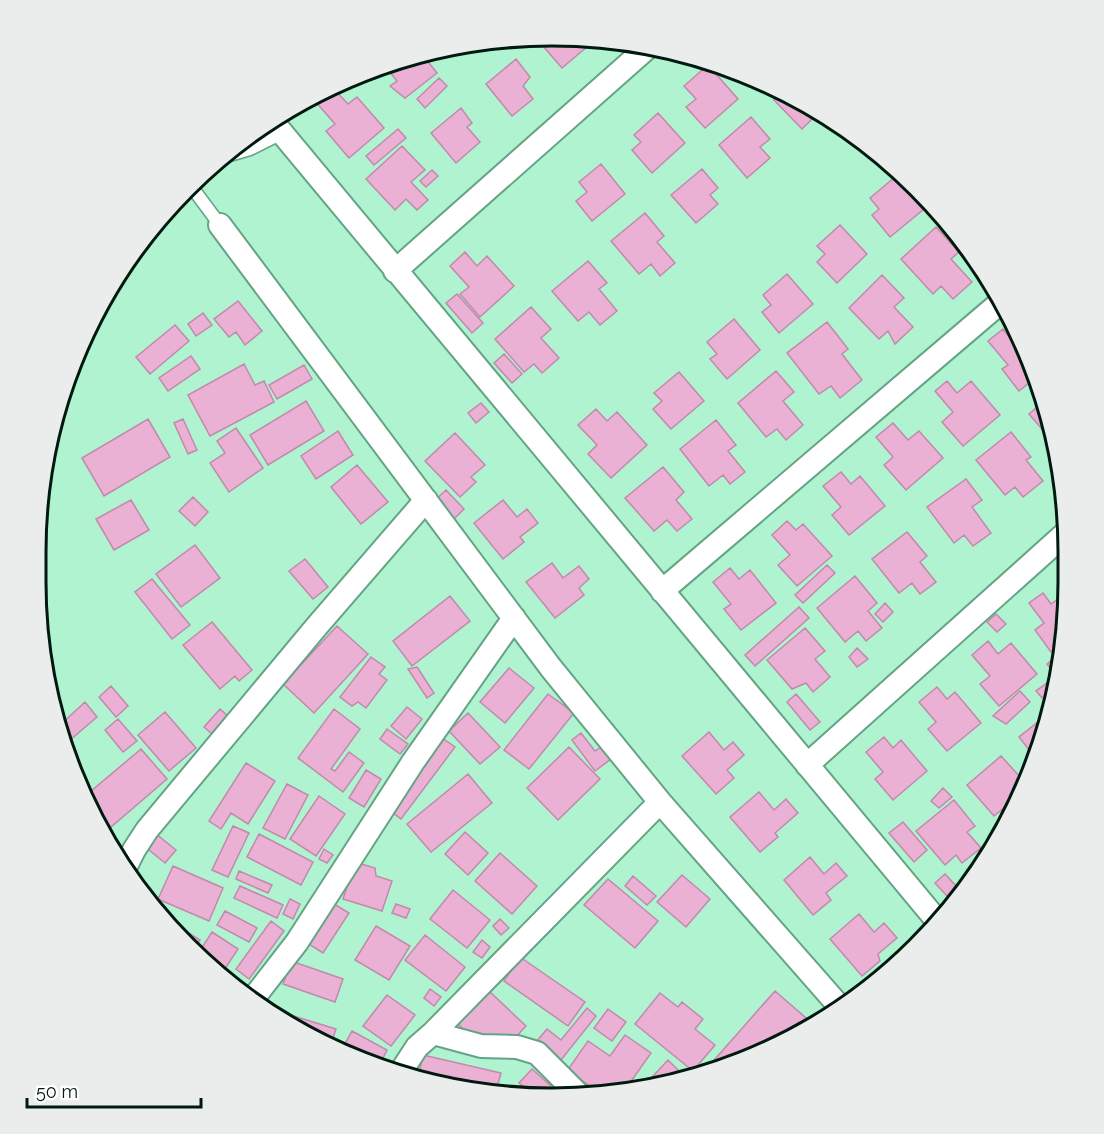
<svg xmlns="http://www.w3.org/2000/svg" width="1104" height="1134" font-family="Raleway,sans-serif">
	<style>
		.building { fill: #ebb1d4; stroke: #c189ab; stroke-width: 1.5 }
		.lines { fill: none; stroke-linecap: round; stroke-linejoin: round }
		.service-casing { stroke: #64a485; stroke-width: 15 }
		.minor-casing { stroke: #64a485; stroke-width: 26 }
		.service { stroke: #fff; stroke-width: 12 }
		.minor { stroke: #fff; stroke-width: 22 }
		.rim { fill: none; stroke: #011a0f; stroke-width: 3 }
	</style>
	<rect width="100%" height="100%" fill="#b0f3d1"/>
	<path class="building" d="M536 38 582 39 588 46 562 68Z
		M419 53H421L437 73 405 98 390 86 397 81 385 66Z
		M516 59 530 77 523 86 533 99 512 116 486 84Z
		M708 65 738 99 705 128 686 107 696 99 684 86Z
		M439 78 447 86 425 108 417 99Z
		M332 87 348 104 357 97 384 128 349 158 326 131 335 124 315 101Z
		M782 92 810 105 819 112 802 129 774 100Z
		M461 108 472 123 467 127 480 142 456 163 431 133Z
		M658 113 685 143 652 173 632 150 641 142 634 135Z
		M751 117 770 139 760 147 770 158 747 178 719 145Z
		M398 129 406 138 374 165 366 156Z
		M402 146 425 170 411 182 428 200 417 210 406 199 395 210 366 179Z
		M601 164 625 194 592 221 576 201 587 192 579 182Z
		M702 169 718 188 710 195 718 204 696 223 671 195Z
		M432 170 438 176 426 187 420 181Z
		M895 177 923 210 890 237 872 215 879 209 870 198Z
		M645 213 664 236 657 242 675 263 660 276 651 264 639 274 611 241Z
		M840 225 867 254 837 283 817 262 825 254 817 246Z
		M936 227 959 252 951 259 972 282 953 299 941 286 933 294 901 259Z
		M465 252 477 266 487 256 514 286 480 317 460 294 469 287 450 266Z
		M588 261 607 283 599 289 617 311 600 325 589 312 578 321 552 291Z
		M787 274 813 304 779 333 762 312 771 305 763 295Z
		M882 275 904 298 894 307 913 327 895 344 888 331 879 339 849 308Z
		M457 294 483 323 472 333 446 303Z
		M238 301 262 331 245 345 236 332 229 337 214 319Z
		M531 307 551 329 541 338 559 358 542 373 534 364 524 372 495 339Z
		M203 313 212 325 196 336 188 324Z
		M734 319 760 350 727 379 710 359 717 354 707 342Z
		M827 322 848 349 842 354 862 380 840 398 831 386 819 394 787 353Z
		M175 325 189 341 150 374 136 357Z
		M1003 329 1012 341 1019 335 1035 378 1019 391 1002 369 1008 365 988 341Z
		M504 354 522 374 512 383 494 363Z
		M191 356 200 369 168 391 159 378Z
		M244 364 255 385 264 381 274 402 210 436 188 395Z
		M304 365 312 379 277 399 269 385Z
		M776 371 794 392 783 401 803 425 786 440 777 429 766 437 738 403Z
		M679 372 704 401 671 429 653 409 662 401 654 393Z
		M947 381 957 393 971 381 1000 415 963 446 942 422 953 412 935 391Z
		M306 401 324 431 268 465 250 435Z
		M1044 401 1051 419 1055 444 1029 414Z
		M481 403 489 412 476 423 468 413Z
		M596 409 607 421 617 412 647 445 611 478 588 454 597 445 578 425Z
		M148 419 170 457 104 496 82 458Z
		M183 419 197 450 188 454 174 423Z
		M716 420 736 445 728 451 745 472 730 484 723 475 709 486 680 449Z
		M893 423 908 440 919 431 943 458 906 490 884 465 893 457 876 437Z
		M236 428 263 468 229 492 210 463 225 453 217 441Z
		M338 431 353 455 316 479 301 456Z
		M1011 432 1031 457 1026 460 1043 481 1023 497 1015 487 1005 495 976 460Z
		M455 433 485 465 471 477 476 482 460 497 425 461Z
		M357 465 388 502 361 524 331 487Z
		M663 467 684 492 676 500 692 519 677 531 667 520 654 531 625 498Z
		M841 472 851 484 860 476 885 506 849 535 832 515 841 507 823 486Z
		M966 479 982 500 972 507 991 533 973 546 964 535 954 543 927 507Z
		M446 490 464 509 452 521 434 501Z
		M193 497 208 512 195 526 179 511Z
		M131 500 149 530 114 550 96 519Z
		M503 500 517 517 527 509 538 523 520 537 524 542 503 559 474 523Z
		M787 521 796 530 803 524 832 556 797 586 778 565 790 555 772 535Z
		M907 532 927 556 920 562 936 582 920 594 912 583 899 593 872 559Z
		M195 545 220 578 181 607 156 574Z
		M305 559 328 587 313 599 289 571Z
		M552 563 563 578 579 566 589 579 579 588 584 595 555 618 526 582Z
		M827 565 835 573 803 603 795 595Z
		M730 568 739 579 750 570 776 603 741 630 724 609 731 604 713 582Z
		M855 576 877 603 868 611 882 628 866 641 858 631 845 642 817 608Z
		M152 579 190 625 172 639 135 592Z
		M1043 593 1051 604 1065 594 1064 643 1051 652 1035 630 1044 623 1029 603Z
		M450 596 470 621 412 666 393 641Z
		M885 603 893 612 883 622 875 614Z
		M799 607 809 618 755 666 745 655Z
		M996 614 1006 624 997 632 987 622Z
		M212 622 252 670 239 681 235 676 220 689 183 645Z
		M337 626 368 654 314 713 283 684Z
		M805 628 825 651 815 659 830 677 813 692 806 683 792 689 767 660Z
		M988 641 998 654 1011 643 1037 674 999 706 980 684 990 676 972 655Z
		M857 648 868 659 857 667 849 657Z
		M1060 653 1062 656 1057 676 1047 664Z
		M371 657 385 667 379 674 387 680 366 708 358 702 352 706 340 697Z
		M417 667 434 693 427 698 408 669Z
		M509 668 534 688 505 723 480 702Z
		M1047 683 1052 690 1042 698 1036 691Z
		M111 686 128 706 116 717 99 697Z
		M937 687 947 699 955 692 981 723 947 751 928 729 936 722 919 702Z
		M1020 691 1030 702 1006 724 993 716Z
		M548 694 574 713 529 769 504 750Z
		M796 694 820 722 810 730 787 702Z
		M85 702 97 717 69 741 61 732 59 726Z
		M407 707 422 719 406 739 391 726Z
		M220 709 229 717 213 735 204 727Z
		M334 709 360 729 331 769 335 771 349 752 364 763 343 792 298 758Z
		M165 712 196 748 169 771 138 735Z
		M468 713 500 747 480 764 449 731Z
		M1048 714 1041 748 1036 759 1019 737Z
		M118 719 137 741 123 752 105 730Z
		M387 729 408 744 400 754 380 739Z
		M709 732 724 750 733 742 744 755 727 770 734 778 716 794 682 756Z
		M581 733 595 751 605 744 615 756 595 771 572 740Z
		M884 737 893 748 901 740 927 771 893 800 875 779 883 772 866 752Z
		M442 738 455 747 401 819 388 809Z
		M569 747 600 779 558 820 527 788Z
		M141 749 167 779 104 833 84 797Z
		M1001 756 1022 779 1015 786 1020 792 1011 814 1005 807 994 816 967 785Z
		M246 763 275 781 248 824 231 813 221 829 209 821Z
		M366 770 381 779 364 807 349 798Z
		M468 774 492 803 431 852 407 824Z
		M287 784 308 795 285 839 263 828Z
		M943 788 952 797 939 808 931 801Z
		M759 792 774 810 786 799 798 813 775 833 778 837 760 852 730 817Z
		M319 796 345 814 316 856 290 839Z
		M954 800 975 826 967 832 981 848 962 863 956 855 945 865 916 831Z
		M903 822 927 850 914 862 889 833Z
		M233 826 249 833 228 877 212 870Z
		M465 832 488 853 468 875 445 854Z
		M155 833 176 850 165 863 144 846Z
		M259 834 313 862 301 885 247 857Z
		M324 849 333 855 327 863 319 859Z
		M500 853 537 886 512 914 475 881Z
		M810 857 824 874 836 863 847 876 826 893 831 900 813 915 784 880Z
		M355 862 375 868 376 876 392 881 382 911 343 899Z
		M173 866 223 888 209 921 158 899Z
		M239 871 272 885 268 893 236 879Z
		M945 874 957 887 947 896 935 883Z
		M682 875 710 899 686 927 657 902Z
		M633 876 656 896 647 905 625 886Z
		M608 879 658 921 635 948 584 905Z
		M240 886 283 905 277 918 234 898Z
		M453 890 490 920 467 948 430 919Z
		M290 899 300 904 293 919 283 914Z
		M329 901 349 913 323 953 304 941Z
		M396 904 410 909 406 918 392 913Z
		M225 911 257 928 249 942 217 925Z
		M859 914 874 932 884 923 897 938 878 954 880 961 862 976 830 939Z
		M500 919 509 928 501 935 493 926Z
		M271 921 284 931 249 979 236 969Z
		M376 926 410 946 389 980 355 960Z
		M187 932 200 940 193 951 182 940Z
		M212 932 238 949 221 975 197 955Z
		M425 935 465 967 446 991 405 960Z
		M482 940 490 947 482 958 473 952Z
		M520 957 585 1002 568 1026 504 981Z
		M291 961 343 979 335 1002 283 984Z
		M430 989 441 997 434 1006 424 998Z
		M489 991 526 1026 512 1041 485 1035 471 1037 458 1024Z
		M775 991 813 1024 785 1042 779 1037 772 1041 778 1046 701 1075Z
		M660 993 678 1007 682 1002 703 1019 695 1029 715 1045 693 1071 635 1024Z
		M387 995 415 1015 391 1046 363 1026Z
		M258 1005 336 1029 331 1044 319 1040 266 1011Z
		M587 1008 596 1016 561 1060 537 1041 547 1029 561 1040Z
		M608 1009 626 1022 612 1041 594 1028Z
		M352 1031 387 1050 379 1066 363 1057 361 1061 341 1051Z
		M625 1035 651 1053 625 1090 602 1094 567 1071 588 1041 610 1056Z
		M423 1055 501 1073 496 1091 452 1088 418 1078Z
		M668 1060 678 1070 666 1084 642 1088Z
		M532 1069 551 1086 543 1094 531 1093 519 1083Z"/>
	<g class="lines">
		<g class="service-casing">
			<path id="service" d="M223 157 250 149 282 133
				M191 186 220 225"/>
		</g>
		<g class="minor-casing">
			<path id="minor" d="M272 121 939 923
				M220 225 551 668 660 802 840 1007
				M395 271 648 47
				M662 591 1001 302
				M807 765 1067 532
				M124 870 134 850 147 830 317 626 426 500
				M252 1000 297 942 413 762 514 618
				M433 1033 481 1046 517 1047 537 1053 581 1097
				M400 1073 417 1047 433 1033 660 802"/>
		</g>
		<use href="#service" class="service"/>
		<use href="#minor" class="minor"/>
	</g>
	<path d="M0 0H1104V1134H0ZM552 46H552A506 506 0 0 1 1058 552V582A506 506 0 0 1 552 1088H552A506 506 0 0 1 46 582V552A506 506 0 0 1 552 46Z" fill="#ebedec" fill-rule="evenodd"/>
	<path class="rim" d="M552 46H552A506 506 0 0 1 1058 552V582A506 506 0 0 1 552 1088H552A506 506 0 0 1 46 582V552A506 506 0 0 1 552 46Z"/>
	<path d="M27 1098v9h174v-9" fill="none" stroke="#011a0f" stroke-width="3"/>
	<text x="36" y="1098" font-size="18" fill="#011a0f" stroke="#ffffff" stroke-width="4.5" paint-order="stroke">50 m</text>
</svg>
